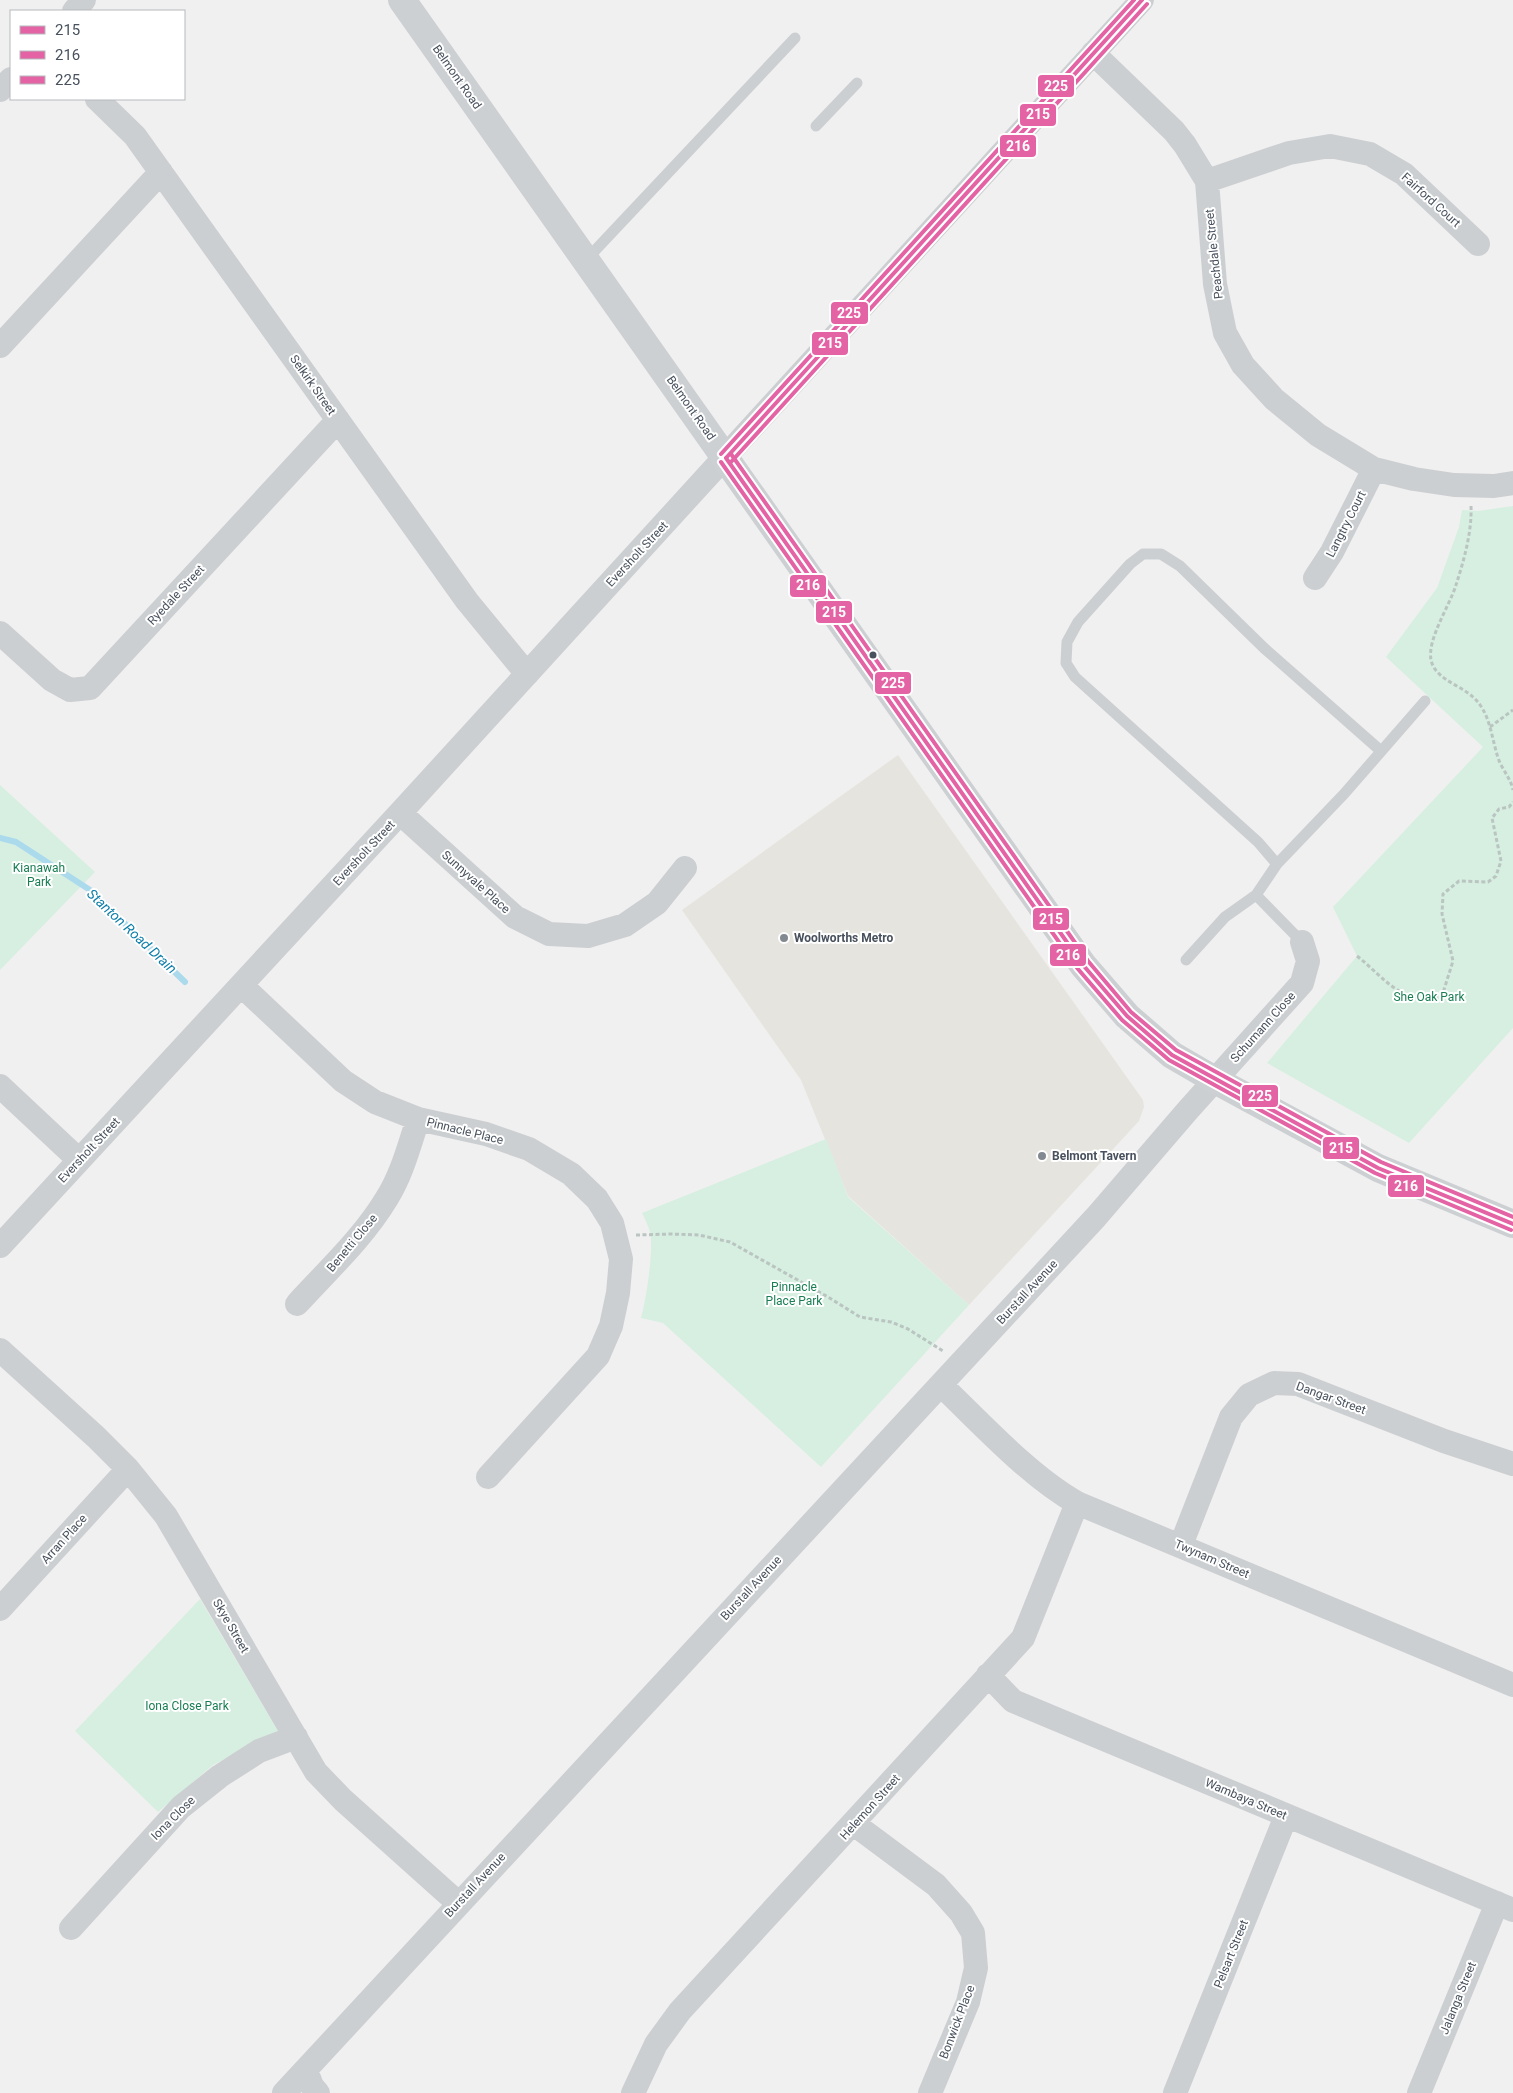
<svg xmlns="http://www.w3.org/2000/svg" width="1513" height="2093" font-family="Roboto,sans-serif">
	<style>
		.commercial { fill: #e6e4de }
		.green { fill: #d6efe1 }
		.lines { fill: none; stroke-linecap: round; stroke-linejoin: round }
		.stream { stroke: #aadaec; stroke-width: 6 }
		.path { stroke: #bac5c2; stroke-width: 3; stroke-dasharray: 4 2.5; stroke-linecap: butt }
		.service { stroke: #cccfd1; stroke-width: 11 }
		.minor { stroke: #cccfd1; stroke-width: 24 }
		.secondary { stroke: #cdd0d3; stroke-width: 28 }
		.bus-1-casing { stroke: #fff; stroke-width: 8 }
		.bus-2-casing { stroke: #fff; stroke-width: 8 }
		.bus-3-casing { stroke: #fff; stroke-width: 8 }
		.bus-1 { stroke: #e463a4; stroke-width: 4 }
		.bus-2 { stroke: #e463a4; stroke-width: 4 }
		.bus-3 { stroke: #e463a4; stroke-width: 4 }
		.bus-dot { fill: #48515d; stroke: #fff; stroke-width: 2 }
		.poi-dot { fill: #838990; stroke: #fff; stroke-width: 2 }
		.labels { text-anchor: middle; stroke-width: 4; stroke-linejoin: round; paint-order: stroke }
		.street-label { font-size: 12px; fill: #48515d; stroke: #fff }
		.park-label { font-size: 12px; fill: #187e52; stroke: #fff }
		.poi-label { font-size: 12px; font-weight: bold; fill: #48515d; stroke: #fff; text-anchor: start }
		.water-label { font-size: 14px; font-style: italic; fill: #0e7ea9; stroke: #fff }
		.line-badge { stroke: #fff; stroke-width: 2 }
		.badge-label { font-size: 14px; text-anchor: middle; font-weight: bold; fill: #fff }
	</style>
	<rect width="100%" height="100%" fill="#f1f0f0"/>
	<path class="commercial" d="M898 755 1143 1100 1144 1107 1139 1121 969 1305 848 1196 801 1080 682 910Z"/>
	<path class="green" d="M1513 506V1028L1409 1143 1267 1063 1357 956 1333 907 1483 747 1386 657 1437 588 1459 527 1462 510 1478 511Z
		M0 785 95 872 0 970Z
		M826 1139 848 1197 969 1305 821 1467 663 1323 641 1318C646 1300 654 1250 650 1232 648 1225 645 1219 642 1213Z
		M200 1599 278 1731 213 1765 158 1812 75 1731Z"/>
	<g class="lines">
		<path class="stream" d="M0 838 16 842 90 890 185 982"/>
		<path class="path" d="M1471 506C1472 532 1464 560 1456 585 1450 605 1427 639 1431 660 1435 679 1460 685 1473 697 1492 714 1491 741 1500 763 1505 773 1511 780 1513 790
			M1490 727 1513 710
			M1357 956C1378 972 1394 996 1422 998 1428 999 1435 997 1442 996L1453 961 1442 914 1443 894 1459 881 1488 882 1496 876 1501 861 1492 818 1499 809 1509 807 1513 802
			M636 1235 671 1234 699 1235 730 1242 828 1297 860 1317 891 1322 908 1329 943 1351"/>
		<path class="service" d="M816 126 857 83
			M586 260 795 38
			M1277 864 1258 842 1075 677 1066 663 1067 642 1078 622 1130 564 1143 554H1161L1180 566 1264 648 1381 751
			M1256 895 1302 942
			M1186 960 1225 917 1256 895 1277 864 1344 794 1425 701"/>
		<path class="minor" d="M74 11 84 0
			M1093 53 1174 131 1185 145 1207 181 1215 284 1225 333 1243 365 1274 399 1318 435 1374 469 1414 479 1454 485 1494 486 1513 483
			M0 90 11 79
			M97 99 135 136 467 601 527 674
			M1207 181 1289 153 1330 146 1370 154 1404 174 1478 244
			M0 346 161 172
			M1315 578 1332 552 1374 469
			M0 633 52 680 70 690 90 688 338 420
			M400 813 515 917 549 934 588 936 625 925 657 903 685 868
			M242 986 343 1081 375 1102 418 1119 486 1134 529 1149 571 1174 597 1199 612 1223 621 1259 618 1293 611 1326 598 1356 488 1477
			M0 1086 79 1160
			M0 1246 400 813 1142 0
			M297 1304C328 1270 363 1238 387 1198 402 1174 409 1146 418 1119
			M0 1350 96 1437 128 1469 166 1516 316 1772 343 1800 458 1903
			M941 1385C981 1423 1029 1476 1077 1503L1513 1685
			M1181 1545 1231 1417 1249 1395 1274 1383 1298 1384 1444 1441 1513 1464
			M0 1609 128 1469
			M988 1675 1013 1701 1513 1910
			M854 1824 936 1885 961 1913 973 1933 976 1968 968 2002 930 2093
			M71 1928 181 1807 220 1776 259 1751 296 1737
			M306 2070 312 2086 318 2093
			M284 2093 1096 1217 1188 1110 1302 983 1308 961 1302 942
			M633 2093 656 2044 680 2011 1023 1638 1077 1503
			M1175 2093 1286 1816
			M1419 2093 1497 1903"/>
		<path class="secondary" d="M402 0 1083 965 1127 1016 1172 1055 1215 1080 1378 1168 1513 1224"/>
		<g class="bus-1-casing">
			<path id="bus-1" d="M726 458 1083 965 1127 1016 1172 1055 1378 1168 1513 1224
				M726 458 1142 0"/>
		</g>
		<g class="bus-2-casing">
			<path id="bus-2" d="M721 462 1078 969 1122 1020 1169 1060 1375 1173 1511 1230
				M731 462 1147 4"/>
		</g>
		<g class="bus-3-casing">
			<path id="bus-3" d="M721 454 1134 0
				M731 454 1088 961 1131 1012 1176 1050 1381 1162 1513 1217"/>
		</g>
		<use href="#bus-1" class="bus-1"/>
		<use href="#bus-2" class="bus-2"/>
		<use href="#bus-3" class="bus-3"/>
	</g>
	<circle class="bus-dot" cx="873" cy="655" r="4.5"/>
	<g class="poi-dot">
		<circle cx="784" cy="938" r="5"/>
		<circle cx="1042" cy="1156" r="5"/>
	</g>
	<g class="labels">
		<g class="street-label">
			<text transform="translate(457 77) rotate(55)" y="4">Belmont Road</text>
			<text transform="translate(1431 200) rotate(42)" y="4">Fairford Court</text>
			<text transform="translate(1214 254) rotate(-96)" y="4">Peachdale Street</text>
			<text transform="translate(313 385) rotate(55)" y="4">Selkirk Street</text>
			<text transform="translate(691 408) rotate(55)" y="4">Belmont Road</text>
			<text transform="translate(1346 524) rotate(-63)" y="4">Langtry Court</text>
			<text transform="translate(637 554) rotate(-47)" y="4">Eversholt Street</text>
			<text transform="translate(176 595) rotate(-47)" y="4">Ryedale Street</text>
			<text transform="translate(364 853) rotate(-47)" y="4">Eversholt Street</text>
			<text transform="translate(476 882) rotate(42)" y="4">Sunnyvale Place</text>
			<text transform="translate(1263 1027) rotate(-48)" y="4">Schumann Close</text>
			<text transform="translate(465 1131) rotate(14)" y="4">Pinnacle Place</text>
			<text transform="translate(89 1150) rotate(-47)" y="4">Eversholt Street</text>
			<text transform="translate(352 1243) rotate(-50)" y="4">Benetti Close</text>
			<text transform="translate(1027 1292) rotate(-47)" y="4">Burstall Avenue</text>
			<text transform="translate(1331 1398) rotate(20)" y="4">Dangar Street</text>
			<text transform="translate(64 1539) rotate(-48)" y="4">Arran Place</text>
			<text transform="translate(1212 1559) rotate(23)" y="4">Twynam Street</text>
			<text transform="translate(751 1588) rotate(-47)" y="4">Burstall Avenue</text>
			<text transform="translate(231 1626) rotate(60)" y="4">Skye Street</text>
			<text transform="translate(1246 1799) rotate(23)" y="4">Wambaya Street</text>
			<text transform="translate(870 1807) rotate(-48)" y="4">Helemon Street</text>
			<text transform="translate(173 1818) rotate(-45)" y="4">Iona Close</text>
			<text transform="translate(475 1885) rotate(-47)" y="4">Burstall Avenue</text>
			<text transform="translate(1231 1954) rotate(-68)" y="4">Pelsart Street</text>
			<text transform="translate(1458 1998) rotate(-68)" y="4">Jalanga Street</text>
			<text transform="translate(957 2022) rotate(-69)" y="4">Bonwick Place</text>
		</g>
		<g class="park-label">
			<text x="39" y="872">Kianawah<tspan x="39" dy="14">Park</tspan></text>
			<text x="1429" y="1001">She Oak Park</text>
			<text x="794" y="1291">Pinnacle<tspan x="794" dy="14">Place Park</tspan></text>
			<text x="187" y="1710">Iona Close Park</text>
		</g>
		<g class="poi-label">
			<text x="794" y="942">Woolworths Metro</text>
			<text x="1052" y="1160">Belmont Tavern</text>
		</g>
		<g class="water-label">
			<text transform="translate(132 931) rotate(43)" y="5">Stanton Road Drain</text>
		</g>
	</g>
	<g class="line-badge">
		<rect x="1037" y="74" width="38" height="24" rx="5" fill="#e463a4"/>
		<rect x="1019" y="103" width="38" height="24" rx="5" fill="#e463a4"/>
		<rect x="999" y="134" width="38" height="24" rx="5" fill="#e463a4"/>
		<rect x="830" y="301" width="39" height="24" rx="5" fill="#e463a4"/>
		<rect x="811" y="331" width="38" height="25" rx="5" fill="#e463a4"/>
		<rect x="789" y="574" width="38" height="24" rx="5" fill="#e463a4"/>
		<rect x="815" y="600" width="38" height="24" rx="5" fill="#e463a4"/>
		<rect x="874" y="671" width="38" height="24" rx="5" fill="#e463a4"/>
		<rect x="1032" y="907" width="38" height="24" rx="5" fill="#e463a4"/>
		<rect x="1049" y="943" width="38" height="24" rx="5" fill="#e463a4"/>
		<rect x="1241" y="1084" width="38" height="24" rx="5" fill="#e463a4"/>
		<rect x="1322" y="1136" width="38" height="24" rx="5" fill="#e463a4"/>
		<rect x="1387" y="1174" width="38" height="24" rx="5" fill="#e463a4"/>
	</g>
	<g class="badge-label">
		<text x="1056" y="91">225</text>
		<text x="1038" y="119">215</text>
		<text x="1018" y="151">216</text>
		<text x="849" y="318">225</text>
		<text x="830" y="348">215</text>
		<text x="808" y="590">216</text>
		<text x="834" y="617">215</text>
		<text x="893" y="688">225</text>
		<text x="1051" y="924">215</text>
		<text x="1068" y="960">216</text>
		<text x="1260" y="1101">225</text>
		<text x="1341" y="1153">215</text>
		<text x="1406" y="1191">216</text>
	</g>
	<rect x="10" y="10" width="175" height="90" fill="#ffffff" stroke="#b6b9be"/>
	<rect x="20" y="26" width="25" height="8" fill="#e463a4" stroke="#b6b9be"/>
	<text x="55" y="35" font-size="15" fill="#48515d">215</text>
	<rect x="20" y="51" width="25" height="8" fill="#e463a4" stroke="#b6b9be"/>
	<text x="55" y="60" font-size="15" fill="#48515d">216</text>
	<rect x="20" y="76" width="25" height="8" fill="#e463a4" stroke="#b6b9be"/>
	<text x="55" y="85" font-size="15" fill="#48515d">225</text>
</svg>
